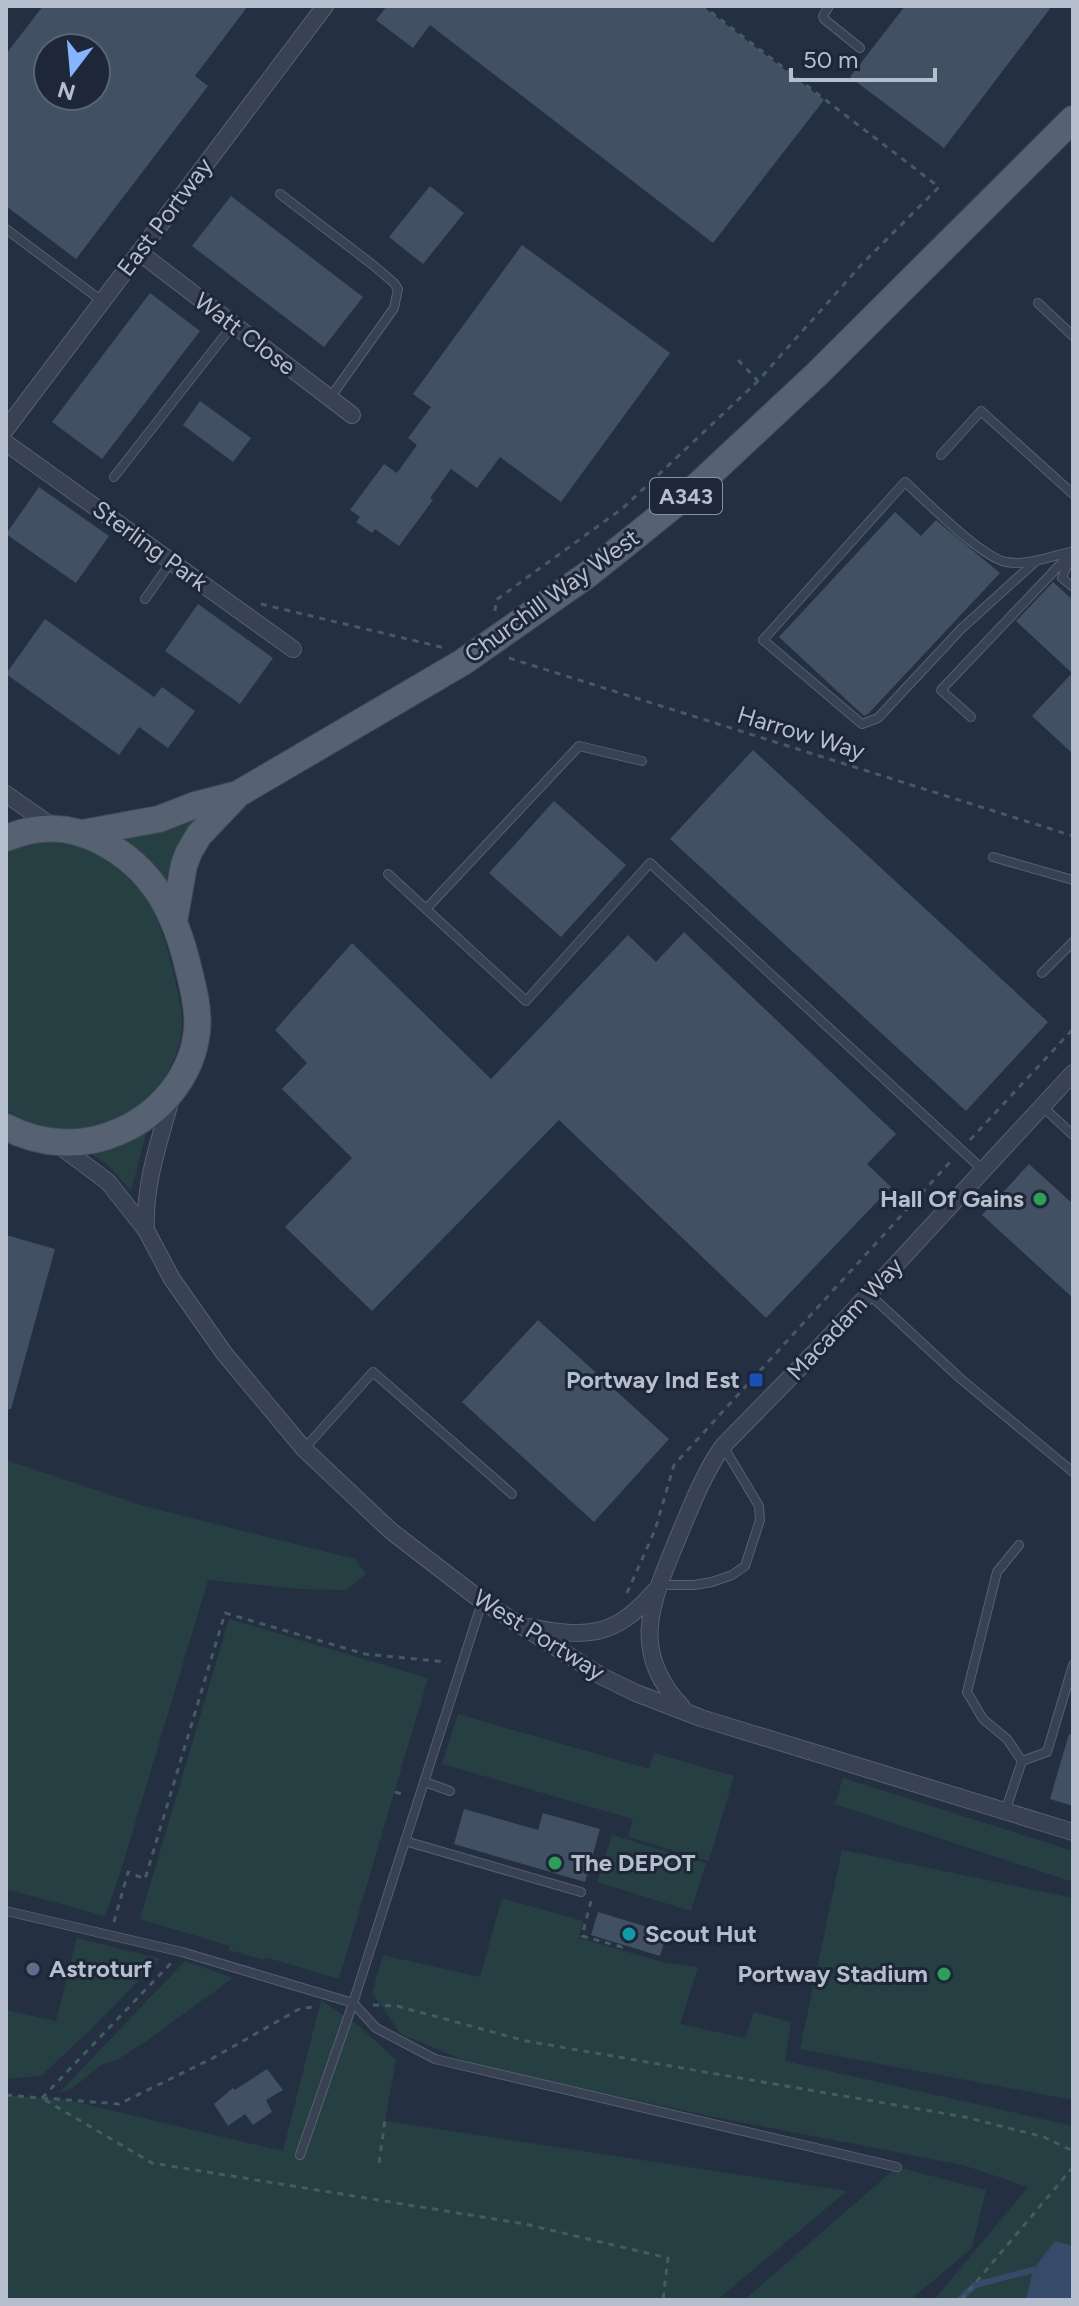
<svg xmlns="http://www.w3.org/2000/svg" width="1079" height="2306" font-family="Figtree,sans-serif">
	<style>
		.green { fill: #263f43 }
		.water { fill: #364b6a }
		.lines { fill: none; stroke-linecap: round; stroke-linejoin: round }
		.stream { stroke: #364b6a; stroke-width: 6 }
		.building { fill: #425064; fill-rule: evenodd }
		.lane-casing { stroke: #56606f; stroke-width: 10 }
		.street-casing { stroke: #56606f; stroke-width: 18 }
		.primary-casing { stroke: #424b5b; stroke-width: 28 }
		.path { stroke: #445c60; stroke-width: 3; stroke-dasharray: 6 6; stroke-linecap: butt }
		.lane { stroke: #384252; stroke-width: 8 }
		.street { stroke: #384252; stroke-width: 16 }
		.primary { stroke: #566172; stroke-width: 26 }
		.leisure-dot { fill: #2e9e5b; stroke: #1d2737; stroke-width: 3 }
		.transit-dot { fill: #1a4fb4; stroke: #1d2737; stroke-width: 3 }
		.culture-dot { fill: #0f9aa8; stroke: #1d2737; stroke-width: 3 }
		.service-dot { fill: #5c6f8a; stroke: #1d2737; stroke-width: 3 }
		.labels { text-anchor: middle; stroke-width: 6; stroke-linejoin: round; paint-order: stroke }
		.shield { fill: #1d2737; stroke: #87919f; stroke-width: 2 }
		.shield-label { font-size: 22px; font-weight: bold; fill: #b5becc }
		.street-label { font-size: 24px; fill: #b5becc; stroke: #1d2737 }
		.poi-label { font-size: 24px; font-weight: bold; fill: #b5becc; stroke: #1d2737; text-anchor: end }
	</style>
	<rect width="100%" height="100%" fill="#243042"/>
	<path class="green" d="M202 813C185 835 173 854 166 881L149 860 123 840V838Z
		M55 841C131 851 159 905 174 975 178 995 184 1014 181 1035 171 1093 116 1134 58 1131 40 1130 21 1121 6 1113V850L37 842Z
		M147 1130 131 1191 107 1164 90 1153Z
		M6 1460 144 1506 355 1559 366 1574 346 1590 301 1589 208 1580 121 1870 105 1916 6 1889Z
		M229 1619 428 1678 339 1979 265 1957 264 1960 229 1950 230 1946 140 1919Z
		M458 1714 649 1769 654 1753 734 1776 709 1861 628 1837 633 1819 442 1764Z
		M843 1778 1073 1851V1882L835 1804Z
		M612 1835 706 1863 691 1911 597 1882Z
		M842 1850 1073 1898V2100L800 2049Z
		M502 1898 583 1921 579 1938 666 1963 698 1967 680 2024 745 2038 754 2012 791 2022 785 2061 1073 2126V2300H934L1028 2187 963 2165 709 2116 475 2065 401 2034 372 1993 383 1955 480 1977Z
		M77 1938 160 1959 89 2031 41 2076 6 2079V2010L56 2021Z
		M185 1961 233 1978 145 2042 117 2060 103 2064 71 2089 59 2093Z
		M321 2000 359 2026 396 2060 385 2121 847 2191 717 2300H6V2095L67 2100 283 2151Z
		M897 2167 986 2190 972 2248 910 2300H744Z"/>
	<path class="water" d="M1055 2241 1073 2246V2300H1026L1033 2270Z"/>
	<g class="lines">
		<path class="stream" d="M959 2300 975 2285 1033 2270 1039 2273"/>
	</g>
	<path class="building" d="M43 6H248L195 76 208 86 76 259 6 206V54ZM48 48H96V96H48Z
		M387 6H702L824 100 713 243 430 25 413 48 376 20Z
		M905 6H1052L944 148 850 77Z
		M430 186 464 213 423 264 389 237Z
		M231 196 363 297 324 347 192 246Z
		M522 245 670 353 561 502 500 457 477 488 451 469 430 498 433 500 399 546 375 529 372 533 356 522 360 517 350 510 384 464 397 473 417 445 408 438 431 407 413 394Z
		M150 293 200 331 102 459 52 422Z
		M200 401 251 438 233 462 183 425Z
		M39 487 109 536 76 583 6 534Z
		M895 512 921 536 936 520 1000 573 868 714 864 716 779 637Z
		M1053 582 1073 600V754L1032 716 1072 673 1016 621Z
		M198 604 273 658 240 704 165 651Z
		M45 619 154 697 162 687 195 711 168 748 139 727 119 755 6 674Z
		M753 750 1048 1022 966 1111 670 839Z
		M554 801 626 865 561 937 489 873Z
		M684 932 896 1134 867 1164 891 1187 766 1318 559 1120 372 1311 285 1227 352 1158 282 1089 307 1063 275 1030 352 943 491 1079 628 935 656 962Z
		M1029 1164 1073 1204V1298L982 1215Z
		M6 1235 55 1249 11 1409H6Z
		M538 1320 669 1439 594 1522 462 1402Z
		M1069 1734 1073 1735V1806L1050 1799Z
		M464 1809 538 1830 543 1813 600 1829 585 1882 454 1844Z
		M598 1912 667 1933 660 1956 591 1935Z
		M267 2069 283 2090 266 2100 272 2112 253 2125 245 2114 228 2126 214 2104 233 2088 235 2090Z"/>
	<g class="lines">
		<g class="lane-casing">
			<path id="lane" d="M829 6 823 16 824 19 860 48
				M280 194 373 265 394 283 398 289 394 308 330 398
				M6 229 102 301
				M1038 303 1073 336
				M941 455 981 411 1073 494
				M114 477 232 326
				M1071 555 1062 578 1073 587
				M1036 561 961 629 878 718 862 724 763 640 905 482C926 501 981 557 1006 562 1028 566 1052 556 1073 551
				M145 599 171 562
				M971 717 941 690 1072 552
				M993 857 1073 880
				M388 874 526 1001 650 863 982 1169
				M426 909 579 746 642 761
				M1042 973 1073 942
				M1042 1106 1073 1135
				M869 1294 962 1380 1073 1472
				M304 1449 373 1372 512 1494
				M1019 1545 997 1572 967 1692 983 1719 1007 1739 1022 1761
				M659 1585H694L712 1582 732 1575 745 1566 760 1520 759 1506 723 1446
				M425 1782 450 1791
				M1005 1812 1022 1761 1047 1752 1073 1665
				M405 1841 581 1892
				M6 1911 182 1952 353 2003 376 2028 435 2059 897 2167
				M300 2155 353 2003 482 1602"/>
		</g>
		<g class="street-casing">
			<path id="street" d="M139 252 352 415
				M6 429 325 6
				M6 443 293 649
				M6 794 53 827
				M56 1143 108 1182 146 1230 172 1279 224 1353 304 1449 391 1531 482 1601 603 1677 636 1693 701 1718 1073 1832
				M146 1230C144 1182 160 1140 172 1095
				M529 1627C587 1638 614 1638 655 1591
				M682 1707C627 1649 653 1599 679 1535 692 1504 704 1473 723 1446L817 1350 1073 1073"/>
		</g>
		<g class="primary-casing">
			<path id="primary" d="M83 833 159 819 195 805 238 794
				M6 838C39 825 68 825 100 841 154 868 176 914 189 971 194 990 199 1011 197 1031 192 1077 159 1115 118 1132 82 1148 40 1145 6 1127
				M174 921 184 865 189 852 199 835 238 794 463 662 587 575 637 535 695 488 817 374 1073 119"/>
		</g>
		<path class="path" d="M738 360 758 381
			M261 604 445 648
			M495 611 496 600 623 508 758 381 862 264 939 187 703 6
			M509 658 1073 836
			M970 1140 1073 1029
			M627 1593 655 1530 674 1465 951 1161
			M395 1792 406 1795
			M591 1901 582 1936 622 1947 623 1944
			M114 1922 128 1872 145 1879 225 1613 365 1654 447 1662
			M373 2005 397 2006 526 2041 965 2117 1044 2137 1073 2151
			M6 2095 119 2104 213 2058 301 2008 314 2007
			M42 2098 172 1962
			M45 2100 152 2163 525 2224 668 2258 663 2300
			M379 2163 385 2120
			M961 2300 1073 2167"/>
		<use href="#lane" class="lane"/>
		<use href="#street" class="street"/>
		<use href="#primary" class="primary"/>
	</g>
	<g class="leisure-dot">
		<circle cx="1040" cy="1199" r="8"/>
		<circle cx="555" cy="1863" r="8"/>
		<circle cx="944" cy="1974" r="8"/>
	</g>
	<rect class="transit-dot" x="748" y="1372" width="16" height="16" rx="4"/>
	<circle class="culture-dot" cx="629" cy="1934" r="8"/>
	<circle class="service-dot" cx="33" cy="1969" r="8"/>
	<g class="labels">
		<rect class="shield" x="650" y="478" width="72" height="36" rx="6"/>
		<g class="shield-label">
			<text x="686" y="504">A343</text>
		</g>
		<g class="street-label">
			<text transform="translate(165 217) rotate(-53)" y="8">East Portway</text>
			<text transform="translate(245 334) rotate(37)" y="8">Watt Close</text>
			<text transform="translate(150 546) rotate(36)" y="8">Sterling Park</text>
			<text transform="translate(552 596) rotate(-36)" y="8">Churchill Way West</text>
			<text transform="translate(801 733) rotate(17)" y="8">Harrow Way</text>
			<text transform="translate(845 1319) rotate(-47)" y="8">Macadam Way</text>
			<text transform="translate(539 1635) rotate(32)" y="8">West Portway</text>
		</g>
		<g class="poi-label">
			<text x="1024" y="1207">Hall Of Gains</text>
			<text x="740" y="1388">Portway Ind Est</text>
			<text x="571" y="1871" text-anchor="start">The DEPOT</text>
			<text x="645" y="1942" text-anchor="start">Scout Hut</text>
			<text x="49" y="1977" text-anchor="start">Astroturf</text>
			<text x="928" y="1982">Portway Stadium</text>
		</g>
	</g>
	<rect width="1079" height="2306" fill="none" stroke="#b5becc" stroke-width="16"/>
	<g transform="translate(72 72) rotate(196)"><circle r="38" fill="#1d2737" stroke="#5a6373" stroke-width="2"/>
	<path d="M0-6L14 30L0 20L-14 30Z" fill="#87b4ff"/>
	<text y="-12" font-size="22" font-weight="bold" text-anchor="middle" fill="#b5becc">N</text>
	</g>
	<path d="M791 68v12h144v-12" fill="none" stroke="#b5becc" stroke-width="4"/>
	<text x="803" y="68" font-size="24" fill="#b5becc" stroke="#1d2737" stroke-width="6" paint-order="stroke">50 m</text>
</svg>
